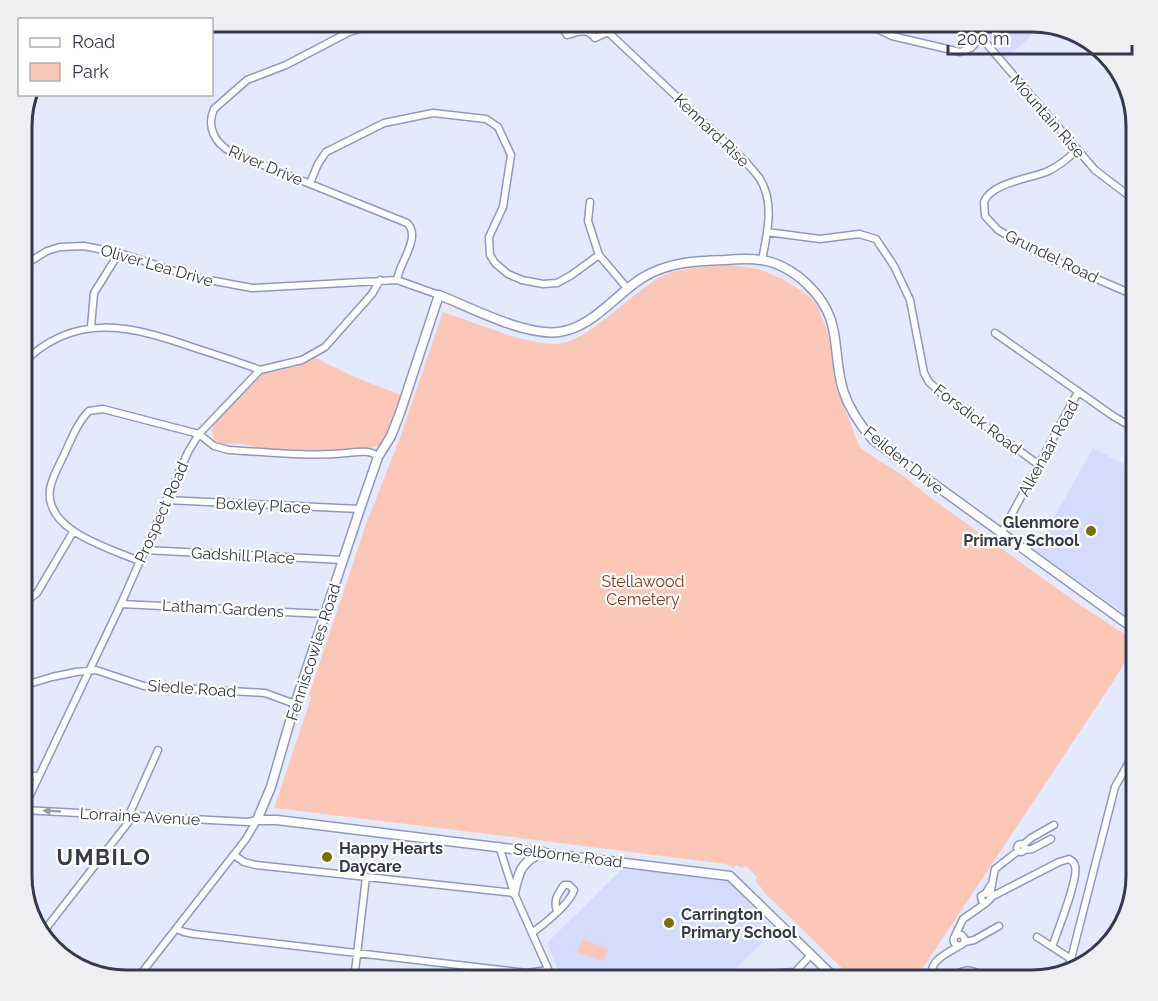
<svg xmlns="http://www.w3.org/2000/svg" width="1158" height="1001" font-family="Raleway,sans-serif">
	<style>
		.built { fill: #d5dbfc }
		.green { fill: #fbc8b8 }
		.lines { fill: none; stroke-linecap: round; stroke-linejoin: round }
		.street-casing { stroke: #9097c2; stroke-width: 9 }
		.secondary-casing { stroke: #9097c2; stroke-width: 11 }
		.street { stroke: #fff; stroke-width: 6 }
		.secondary { stroke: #fff; stroke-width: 8 }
		.oneway { fill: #9a9ca6 }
		.poi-dot { fill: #806e0b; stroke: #fff; stroke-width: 2 }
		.labels { text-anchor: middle; stroke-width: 4.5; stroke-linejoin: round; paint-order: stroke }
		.street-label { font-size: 16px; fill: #36394c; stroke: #fff }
		.poi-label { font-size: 16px; font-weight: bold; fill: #36394c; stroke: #fff; text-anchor: start }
		.park-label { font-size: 16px; fill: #923314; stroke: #fff }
		.district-label { font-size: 22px; font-weight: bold; letter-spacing: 1.5px; fill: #36394c; stroke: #fff }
		.rim { fill: none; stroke: #36394c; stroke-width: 3 }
	</style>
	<rect width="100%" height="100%" fill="#e5e9fc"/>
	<path class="built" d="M976 21H1033L1045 23 1006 59Z
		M1093 448 1137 471V622L1035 551Z
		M621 870 657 871 728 882 775 930 724 980H562L547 943Z"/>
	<path class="green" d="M728 265 758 269 783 279 809 296 818 307 830 339 836 387 860 448 902 475 931 498 1080 605 1137 642 1114 680 915 980H854L765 893 755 880 757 877 746 866 741 868 737 865 733 868 726 864C575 845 425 826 274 808L311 698 309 695 365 527 401 435 443 312C475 322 524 345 557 344 588 342 631 293 660 277 680 267 706 267 728 265Z
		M315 358 357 378 401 395C396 407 389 437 379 445 367 453 278 450 260 448 254 447 248 445 242 444 233 443 223 446 215 441L212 432 213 425 255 379 262 374 299 366Z
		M582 939 608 949 603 961 577 952Z"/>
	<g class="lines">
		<g class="street-casing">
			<path id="street" d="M388 21 349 32 286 65 247 80 214 109C206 127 215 143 231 152L407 223C422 237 399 263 397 280
				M474 21H475
				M559 21 567 35C579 32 586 27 595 38L608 32
				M585 21C596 21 603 20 608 32L745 161C750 167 756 173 760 179 775 203 767 234 762 260
				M861 21 892 36 960 52 971 48 980 38
				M967 21 1095 170 1137 202
				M1081 35 1130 90
				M1077 150C1067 159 1058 167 1046 172 1028 179 991 183 984 202L985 216 998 230 1046 257 1127 292 1137 299
				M310 183 318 164 326 152 384 123 433 113 486 119 498 127 511 155 503 207 489 237 490 255 495 263 508 274 522 280 543 284 557 283 570 276 599 255 627 288
				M590 202 588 221 599 255
				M767 232 820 239 859 234 876 239 894 266 910 300 924 373 929 382 942 394 1039 465
				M21 267 47 251 60 247 84 246 119 253 193 277 252 288 397 280 439 295
				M91 327 94 293 119 253
				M995 333 1113 416 1137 430
				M21 365C74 310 132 326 195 348 217 355 239 362 260 370
				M166 500 360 509
				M1001 534 1078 392
				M144 550 343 560
				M139 561C110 548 44 531 50 489 52 478 57 469 62 459 70 443 76 424 89 411L103 409 199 434 214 446 229 450C268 452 308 457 347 453 357 452 371 449 378 457
				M21 601 29 599 37 593 73 532
				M121 604 325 614
				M21 689 32 683 52 677 76 672 96 670 144 686 265 693 295 704
				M21 776H39
				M23 810 248 822 257 820
				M21 814 121 604 188 452 199 434 260 370 302 360 325 347 372 294 380 280
				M129 815 158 750
				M1017 848a4 4 0 1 1 8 0a4 4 0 1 1-8 0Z
				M1023 845 1031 838 1054 825
				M499 846 514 893 553 980
				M1024 850 1032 849 1051 839
				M234 855 244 862 256 865 514 893
				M986 893 990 895 991 898 986 903 982 901 981 896 986 893 990 886
				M990 895 995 869 1018 851
				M991 897 1059 862 1069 859C1072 861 1074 861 1075 866 1079 878 1057 932 1052 947
				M177 929 184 932 194 934 527 973 548 970
				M44 931 134 815
				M532 933C544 924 570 904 574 890L569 885H564C558 894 553 900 557 911
				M953.5 940a5.5 5.5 0 1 1 11 0a5.5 5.5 0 1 1-11 0Z
				M955 936 963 919 986 903
				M1037 937 1071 959 1079 968
				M965 942 974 940 999 926
				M1064 974 1071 959 1115 787 1137 748
				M949 979 968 980
				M136 980 246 839 257 820
				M354 980 366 877
				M756 980 765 974 795 972 811 955
				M932 980C928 960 945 955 959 946
				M946 980C963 970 971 965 986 980"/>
		</g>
		<g class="secondary-casing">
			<path id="secondary" d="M257 820 271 787 295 704 360 509 378 457 391 436 400 413 439 295C472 308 524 336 559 332 592 328 615 295 642 278 668 262 695 261 725 260 736 259 749 258 761 260 778 262 796 273 808 285 844 320 831 349 843 390 849 409 860 425 873 440L1137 631
				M257 820H277L730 876 837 980
				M514 893C519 871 521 862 543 852"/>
		</g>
		<use href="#street" class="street"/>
		<use href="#secondary" class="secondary"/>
	</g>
	<defs><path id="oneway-solid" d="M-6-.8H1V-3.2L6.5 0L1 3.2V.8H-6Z" transform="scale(1.5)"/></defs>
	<use class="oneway" href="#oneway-solid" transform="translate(52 811) rotate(-177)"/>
	<g class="poi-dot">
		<circle cx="1091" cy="531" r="6"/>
		<circle cx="327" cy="857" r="6"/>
		<circle cx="669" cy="923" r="6"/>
	</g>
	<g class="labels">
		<g class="street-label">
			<text transform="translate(1048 116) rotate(49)" y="6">Mountain Rise</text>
			<text transform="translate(712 130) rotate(44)" y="6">Kennard Rise</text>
			<text transform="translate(266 165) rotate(23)" y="6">River Drive</text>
			<text transform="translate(1052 256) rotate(26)" y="6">Grundel Road</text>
			<text transform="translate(157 265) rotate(16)" y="6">Oliver Lea Drive</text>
			<text transform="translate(978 419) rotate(37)" y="6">Forsdick Road</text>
			<text transform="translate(1048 448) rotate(-61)" y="6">Alkenaar Road</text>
			<text transform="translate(904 460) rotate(39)" y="6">Feilden Drive</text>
			<text transform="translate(263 505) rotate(3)" y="6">Boxley Place</text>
			<text transform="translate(161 512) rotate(-66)" y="6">Prospect Road</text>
			<text transform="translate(243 555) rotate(3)" y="6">Gadshill Place</text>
			<text transform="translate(223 608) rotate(3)" y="6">Latham Gardens</text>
			<text transform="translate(313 652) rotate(-72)" y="6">Fenniscowles Road</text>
			<text transform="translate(192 688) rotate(4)" y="6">Siedle Road</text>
			<text transform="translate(140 816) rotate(3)" y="6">Lorraine Avenue</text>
			<text transform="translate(568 855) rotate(7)" y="6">Selborne Road</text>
		</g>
		<g class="poi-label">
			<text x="1079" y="528" text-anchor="end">Glenmore<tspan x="1079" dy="18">Primary School</tspan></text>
			<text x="339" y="854">Happy Hearts<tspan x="339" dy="18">Daycare</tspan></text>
			<text x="681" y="920">Carrington<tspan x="681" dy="18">Primary School</tspan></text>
		</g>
		<g class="park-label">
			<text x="643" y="587">Stellawood<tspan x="643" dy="18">Cemetery</tspan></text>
		</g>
		<g class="district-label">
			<text x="104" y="865">UMBILO</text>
		</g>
	</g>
	<path d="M0 0H1158V1001H0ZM126 32H1032A94 94 0 0 1 1126 126V876A94 94 0 0 1 1032 970H126A94 94 0 0 1 32 876V126A94 94 0 0 1 126 32Z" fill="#efeff1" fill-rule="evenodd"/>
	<path class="rim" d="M126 32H1032A94 94 0 0 1 1126 126V876A94 94 0 0 1 1032 970H126A94 94 0 0 1 32 876V126A94 94 0 0 1 126 32Z"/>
	<rect x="18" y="18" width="195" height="78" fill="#ffffff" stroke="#afb0b7" stroke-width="1.5"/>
	<rect x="30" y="38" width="30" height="9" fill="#ffffff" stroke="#afb0b7" stroke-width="1.5"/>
	<text x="72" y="48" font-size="18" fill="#36394c">Road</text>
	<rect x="30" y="63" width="30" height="18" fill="#fbc8b8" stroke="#afb0b7" stroke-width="1.5"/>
	<text x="72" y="78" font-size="18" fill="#36394c">Park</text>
	<path d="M948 45v9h184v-9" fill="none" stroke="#36394c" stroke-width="3"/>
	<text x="957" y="45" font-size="18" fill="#36394c" stroke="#ffffff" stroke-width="4.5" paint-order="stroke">200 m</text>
</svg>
